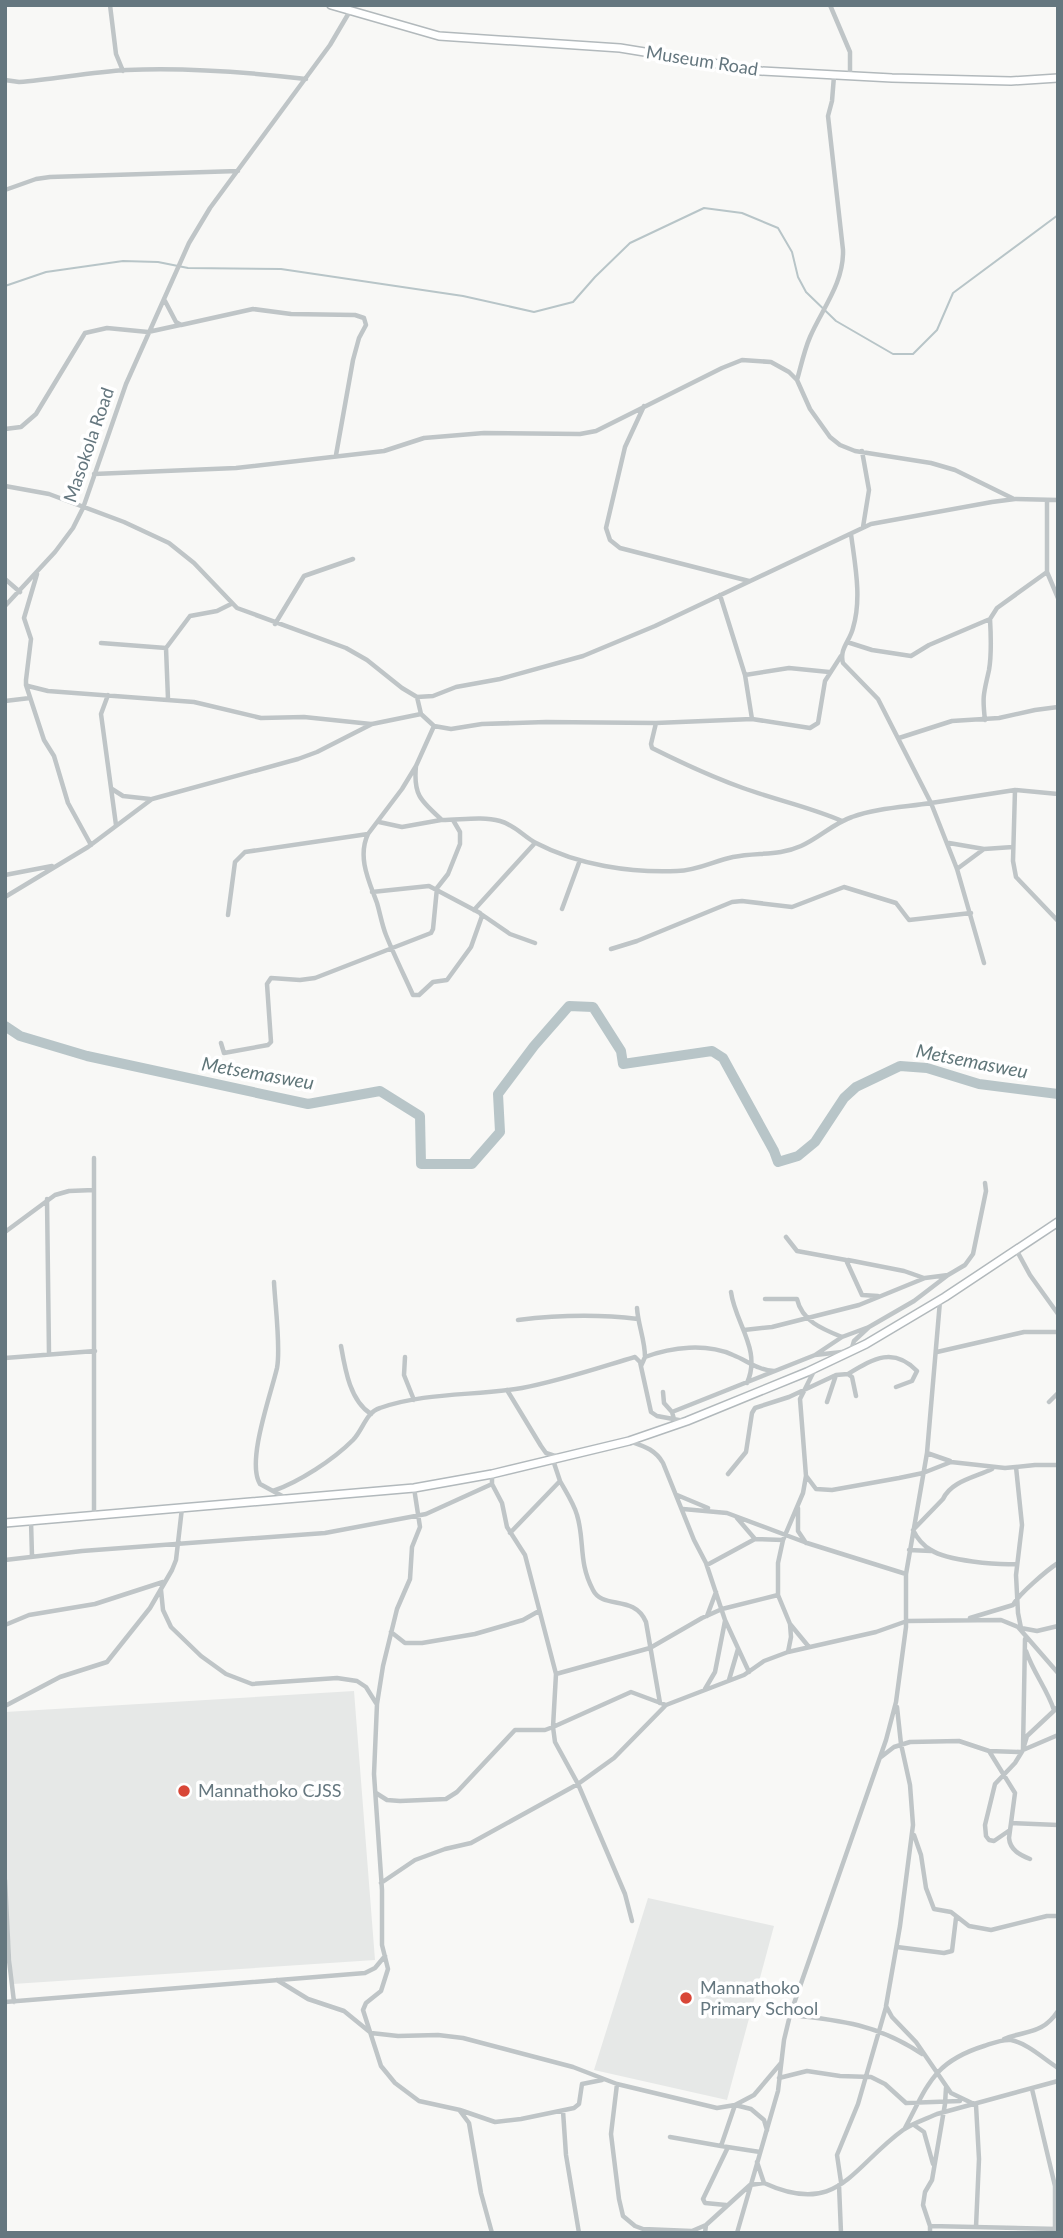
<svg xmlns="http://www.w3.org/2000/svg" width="1063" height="2238" font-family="Lato,sans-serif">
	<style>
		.built { fill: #e6e8e7 }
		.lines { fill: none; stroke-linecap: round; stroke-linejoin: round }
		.stream { stroke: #b8c5c8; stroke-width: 2 }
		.river { stroke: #b8c5c8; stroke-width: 10 }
		.secondary-casing { stroke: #b2b9bc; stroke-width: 10 }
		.street { stroke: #bfc5c7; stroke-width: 4.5 }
		.secondary { stroke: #fff; stroke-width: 7 }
		.poi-dot { fill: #d84637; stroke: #fff; stroke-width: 2.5 }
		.labels { text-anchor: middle; stroke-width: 7; stroke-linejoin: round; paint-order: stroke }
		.street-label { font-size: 18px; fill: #65777f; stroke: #fff }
		.poi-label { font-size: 18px; fill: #65777f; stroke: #fff; text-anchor: start }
		.water-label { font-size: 19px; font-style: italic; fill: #607679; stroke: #fff }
	</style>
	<rect width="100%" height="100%" fill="#f8f8f6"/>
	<path class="built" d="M354 1691 375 1960 13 1984 5 1870V1712Z
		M648 1898 774 1926 727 2100 594 2070Z"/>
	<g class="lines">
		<path class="stream" d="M5 286 46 272 123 261 158 262 188 268 281 269 463 296 534 312 573 302 595 277 630 243 704 208 742 213 778 228 792 252 798 277 806 292 836 321 893 354H913L937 330 953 293 1058 215"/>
		<path class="river" d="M5 1026 20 1036 87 1056 308 1104 380 1091 420 1116 421 1164H472L500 1132 498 1094 534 1046 569 1006 593 1007 621 1051 623 1064 712 1051 723 1058 774 1151 778 1162 798 1156 815 1142 844 1098 856 1087 900 1066 927 1068 979 1084 1058 1094"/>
		<g class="secondary-casing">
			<path id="secondary" d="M331 5 439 36 620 48 761 71 892 78 1011 81 1058 78
				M5 1523 414 1488 492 1474 629 1441 687 1421 807 1372 866 1344 945 1297 1058 1222"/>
		</g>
		<path class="street" d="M110 5 116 54 123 71
			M830 5 850 52V77
			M5 80 19 82C55 79 91 72 127 70 187 67 246 72 306 79
			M5 190 36 179 50 177 238 171
			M165 301 176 322 181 325 253 309 291 314 355 315 364 318 366 325 359 338 353 360 336 455
			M797 380C801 366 804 351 810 337 822 309 844 283 843 250L828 116 832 101 834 76
			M644 406 625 447 606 528 610 540 620 548 749 581
			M5 429 21 427 36 414 85 333 107 328 148 332 180 325
			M862 451 869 490 863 527
			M94 474 236 468 384 451 424 438 484 433 580 434 596 431 722 368 742 360 771 362 789 372 797 380 810 409 830 437 840 445 855 451 931 463 955 470 1012 498
			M5 486 49 494 124 522 169 543 194 563 237 608 346 648 367 660 402 688 417 697 433 696 456 687 500 679 583 656 655 626 871 524 992 502 1015 499 1058 500
			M1047 500V572L1058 598
			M851 534C855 565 862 598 853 628 850 641 839 649 843 663L878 699 931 803 1015 790 1058 794
			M37 574 24 618 31 639 26 680V685L28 686 48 691 194 702 261 718 304 717 371 724
			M5 579 20 592
			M720 595 745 675 752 719
			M5 606 55 552 73 528 83 508 126 384 189 243 210 208 330 45 350 11
			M990 619 997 608 1047 572
			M275 624 304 576 353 559
			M847 642 872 650 911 656 929 645 990 619C991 636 992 653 989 670 984 693 982 695 985 720
			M101 643 166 648 190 616 217 611 231 604
			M166 648 168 699
			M745 675 789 668 829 672
			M26 685 44 740 54 756 68 803 91 845
			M108 695 101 714 116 825
			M5 701 30 698
			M421 714 434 726 451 729 482 724 546 722 656 723 752 719 810 728 818 723 825 681 841 656
			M656 723 651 744 652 748C682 763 712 777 743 788 776 800 810 807 842 821
			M899 738 952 721 999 718 1035 710 1058 707
			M416 766C413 795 421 801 442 820 461 820 482 816 500 821 515 825 523 836 536 843 578 865 630 873 677 871 697 871 714 861 733 857 757 852 779 856 801 846 819 838 834 823 852 817 876 808 906 807 931 803L957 869 984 963
			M112 789 123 796 150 799
			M1015 790 1013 861 1016 877 1058 921
			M379 822 402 827 441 820
			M949 843 984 849 957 869
			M984 849 1013 847
			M5 875 52 866
			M372 892 429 886 480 913 482 916 471 947 447 980 433 982 419 995H413C404 975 394 955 386 935 382 925 380 913 377 903 369 881 357 857 368 834L402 789 416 766 434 726
			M5 897 88 847 152 799 298 759 317 752 372 724 421 714 417 697
			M562 909 580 860
			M474 910 535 843
			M481 914 510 934 535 943
			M228 915 235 862 245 852 368 834
			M611 949 637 941 732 902 742 901 792 907 844 887 896 903 909 920 971 913
			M221 1043 224 1053 268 1045 271 1042 267 984 271 978 300 980 315 978 431 933 433 929 437 888 448 874 460 844V832L453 820
			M94 1158V1515
			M47 1199 49 1354
			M5 1232 55 1195 69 1191 94 1190
			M786 1237 797 1251 846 1260 862 1295 878 1296
			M1017 1251 1030 1275 1058 1314
			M848 1260 904 1271 924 1278
			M274 1282C275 1304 281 1348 277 1368 271 1394 246 1462 260 1484L284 1497
			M731 1292C735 1323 762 1350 747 1383
			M765 1299H797C802 1321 822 1329 842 1337
			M637 1308C638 1325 645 1340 645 1357
			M518 1320C559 1315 597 1314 638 1319
			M869 1327 914 1301 948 1275
			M744 1330 772 1327 859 1305 925 1278 948 1275 965 1265 973 1254 986 1191 985 1183
			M341 1346C345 1369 350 1401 371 1414
			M937 1352 1024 1332H1058
			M405 1357 404 1375 414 1400
			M5 1358 95 1351
			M641 1366 645 1357C672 1347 706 1343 733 1355 748 1361 758 1370 774 1371
			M848 1374C873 1359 893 1346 917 1371L912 1381 896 1387
			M836 1375 848 1374 852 1377 856 1396
			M507 1390 541 1446 546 1453 558 1457
			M663 1392 664 1403 672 1412
			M1049 1402 1058 1393
			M674 1419 672 1412 815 1355 851 1351 854 1341 869 1327 842 1337 815 1355
			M629 1441C643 1446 655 1449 663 1463L694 1540 706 1563 725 1620 749 1672
			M927 1453 950 1461
			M1016 1467 1022 1525 1016 1575 1018 1613 1021 1628
			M992 1469C976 1477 951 1481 943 1499L913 1530C917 1538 922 1545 931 1550 948 1561 996 1565 1017 1564
			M728 1474 746 1452 752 1413 755 1408 789 1397 836 1375 827 1402
			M807 1477 816 1489 832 1490 899 1478 923 1473 951 1462 1005 1468 1035 1465H1058
			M560 1481C566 1492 574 1504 577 1515 585 1541 578 1562 593 1590 603 1610 634 1594 646 1622L660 1703
			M492 1484 502 1503 507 1527 525 1555 556 1674 553 1727 555 1742 578 1784 625 1894 632 1921
			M414 1488 420 1527 412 1547 410 1579 397 1609 383 1666 377 1704 374 1774 382 1890V1945L388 1969 381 1991 366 2003 363 2010 381 2066 395 2083 419 2101 460 2110 495 2122 521 2119 574 2108 579 2104 582 2084 602 2080
			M273 1491C299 1482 333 1460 353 1440 363 1430 366 1412 380 1408 425 1392 475 1396 522 1388 560 1381 598 1368 635 1357L640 1362 651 1412 657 1416 684 1421
			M677 1495 708 1508
			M798 1508V1531L806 1543
			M683 1509 727 1513 807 1543 906 1574
			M737 1518 755 1539
			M31 1521 32 1556
			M510 1533 560 1481 553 1460
			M909 1550 931 1551
			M5 1560 82 1551 325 1533 426 1514 492 1484V1475
			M707 1565 755 1539 783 1540
			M161 1590 163 1610 171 1627 201 1656 226 1674 252 1684 337 1678 357 1681 366 1687 376 1703
			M707 1616 716 1592
			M970 1618 1013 1605C1018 1595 1047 1570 1058 1563
			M790 1624 809 1647
			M5 1625 29 1615 95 1604 163 1582
			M1021 1628 1037 1631 1058 1626
			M391 1632 405 1643H422L475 1634 523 1620 539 1611
			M1026 1651C1033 1672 1047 1689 1054 1710
			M788 1652 791 1637 790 1624 778 1595V1563L783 1540 803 1493 806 1476 800 1399 815 1369
			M556 1674 650 1648 702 1618 722 1609 778 1595
			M729 1680 738 1649
			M705 1689 715 1672 725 1621
			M5 1706 60 1677 107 1662 150 1608 172 1570 176 1560 182 1508
			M897 1707 901 1744 910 1785 913 1825 900 1926 886 2006 892 2017 916 2042 951 2093 976 2105 979 2159 976 2227
			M1024 1746 1027 1736 1058 1707
			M1023 1749 1025 1639
			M989 1751 1015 1793 1009 1838C1010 1850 1020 1855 1030 1859
			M881 1757 894 1747 910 1742 959 1741 989 1751 1020 1752
			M376 1793 387 1800 400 1801 446 1799 457 1792 515 1730H545L553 1727 631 1692 666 1705
			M1011 1823 1058 1825
			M1010 1830 994 1841 989 1840 986 1836 985 1825 995 1784 1015 1763 1023 1750 1058 1735
			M914 1835 921 1855 926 1888 934 1909 951 1912 969 1926 991 1930 1047 1916H1058
			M5 1880 9 1960 14 2002
			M381 1883 415 1860 445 1849 471 1843 578 1784 614 1758 666 1705 744 1675 764 1661 788 1652 876 1632 907 1621 1001 1620 1018 1627 1058 1673
			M897 1947 944 1953 952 1951 956 1918
			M277 1980 308 1999 344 2011 371 2033 398 2036 438 2035 463 2038 573 2067 617 2084 717 2108 735 2105 751 2109 764 2120 767 2130
			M5 2002 365 1973 375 1968 385 1956
			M790 2015C841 2020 879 2025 922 2054
			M1004 2039C1026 2030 1042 2035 1058 2011
			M779 2078 807 2071 840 2076 871 2077 885 2084 906 2103 960 2101
			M617 2084 611 2134 619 2199 623 2216 635 2226 643 2229 692 2231 706 2225 750 2185 764 2183
			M946 2088 945 2104 932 2180 925 2192 923 2205 930 2226 1058 2229
			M1032 2089 1055 2186V2233
			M460 2111 469 2123 481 2193 492 2233
			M563 2111 566 2155 579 2233
			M914 2125 924 2132 933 2164
			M905 2128C928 2085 933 2062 984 2046 993 2043 1002 2039 1011 2040 1027 2043 1044 2059 1058 2068
			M670 2137 721 2146
			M760 2152 721 2146 735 2105 754 2095 781 2063
			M757 2162 764 2183C838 2217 851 2168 903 2130 913 2123 926 2119 937 2114L1058 2081
			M841 2182 837 2155 858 2104 886 2007
			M839 2185 841 2233
			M726 2205 705 2203 703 2199 728 2147
			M705 2233 706 2225
			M737 2233 778 2091 784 2040 790 2015 886 1740 896 1702 906 1627V1574L927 1453 940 1301
			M930 2233V2226"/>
		<use href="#secondary" class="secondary"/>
	</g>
	<g class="poi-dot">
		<circle cx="184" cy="1791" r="7"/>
		<circle cx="686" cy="1998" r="7"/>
	</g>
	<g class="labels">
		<g class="street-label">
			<text transform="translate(702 61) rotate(9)" y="6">Museum Road</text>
			<text transform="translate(89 445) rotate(-71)" y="6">Masokola Road</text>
		</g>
		<g class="poi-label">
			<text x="198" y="1797">Mannathoko CJSS</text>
			<text x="700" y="1994">Mannathoko<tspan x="700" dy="21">Primary School</tspan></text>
		</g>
		<g class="water-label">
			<text transform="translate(972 1061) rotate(11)" y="7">Metsemasweu</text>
			<text transform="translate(258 1073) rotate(10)" y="7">Metsemasweu</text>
		</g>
	</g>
	<rect width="1063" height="2238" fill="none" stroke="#65777f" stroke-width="14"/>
</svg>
